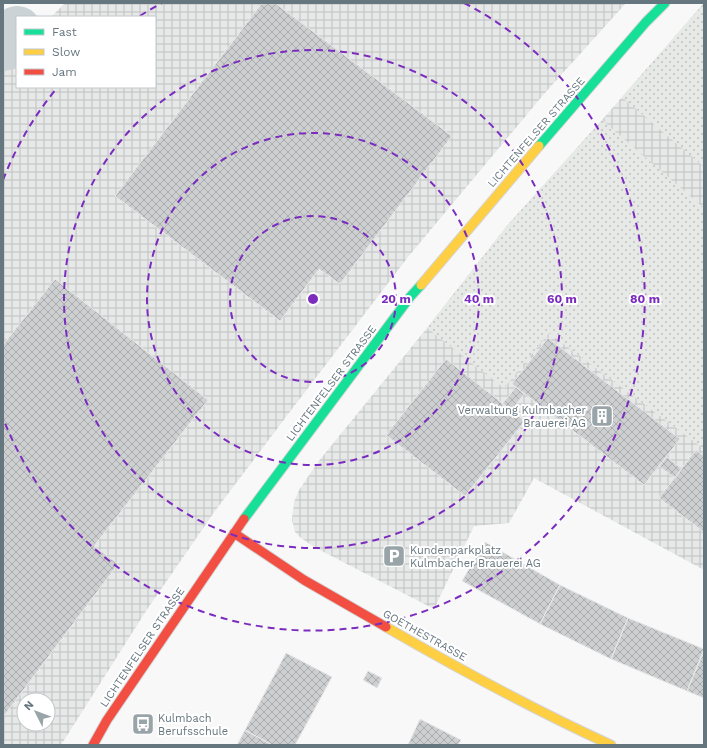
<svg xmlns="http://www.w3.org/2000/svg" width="707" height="748" font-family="'Work Sans',sans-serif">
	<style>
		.industrial { fill: url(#industrial-grid); fill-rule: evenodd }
		.grass { fill: url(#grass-dots) }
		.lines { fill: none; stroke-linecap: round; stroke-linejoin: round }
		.river { stroke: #cbd3d6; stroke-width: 50 }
		.building { fill: url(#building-cross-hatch); stroke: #e8e8e8 }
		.fast-casing { stroke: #d3d4d5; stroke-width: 11 }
		.slow-casing { stroke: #d3d4d5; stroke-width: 11 }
		.jam-casing { stroke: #d3d4d5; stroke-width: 11 }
		.fast { stroke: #16e098; stroke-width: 9 }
		.slow { stroke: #ffcf43; stroke-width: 9 }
		.jam { stroke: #f24e42; stroke-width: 9 }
		.ring { fill: none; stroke: #7b2cbf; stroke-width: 2; stroke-dasharray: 7 5 }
		.labels { text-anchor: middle; stroke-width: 4; stroke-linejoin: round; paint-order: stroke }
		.street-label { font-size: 11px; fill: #66767f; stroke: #fff }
		.poi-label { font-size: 11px; fill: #66767f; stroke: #fff; text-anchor: start }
		.centre { fill: #7b2cbf; stroke: #fff; stroke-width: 2 }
		.ring-label { font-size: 12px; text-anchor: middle; font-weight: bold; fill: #7b2cbf; stroke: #fff; stroke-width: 4; stroke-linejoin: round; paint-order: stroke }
	</style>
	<defs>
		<pattern id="industrial-grid" width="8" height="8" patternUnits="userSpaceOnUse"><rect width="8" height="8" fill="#e7e8e8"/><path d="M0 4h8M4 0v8" fill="none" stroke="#bfc1c1"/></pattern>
		<pattern id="grass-dots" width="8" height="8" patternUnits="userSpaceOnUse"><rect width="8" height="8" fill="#e7e9e6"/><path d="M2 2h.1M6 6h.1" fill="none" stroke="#bfc1c0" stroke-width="1.8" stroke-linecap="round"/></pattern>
		<pattern id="building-cross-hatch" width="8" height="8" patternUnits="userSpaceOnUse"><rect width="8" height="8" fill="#cdcfd0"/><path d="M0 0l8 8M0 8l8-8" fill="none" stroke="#aaadae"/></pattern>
	</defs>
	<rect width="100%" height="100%" fill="#f8f8f8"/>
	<path class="industrial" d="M65 3H626L544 94 408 257 289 413 215 511 146 611 61 745H3V63L17 50V87H155V17H51ZM24 700H48V724H24Z
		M704 3V570L534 478 509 523 474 526 434 609 314 547 301 538 295 532 292 520 294 502 299 490 318 462 427 328 506 227 602 120Z"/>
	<path class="grass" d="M704 3V167L622 97Z
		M602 120 704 208V449L549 333 504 388 427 328 506 227Z"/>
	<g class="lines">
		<path class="river" d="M3 46 17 31"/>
	</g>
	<path class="building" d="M262 3H275L452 136 340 284 319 269 280 321 115 196Z
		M55 279 208 400 94 546 118 564 3 717V345Z
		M548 338 680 439 644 485 512 384Z
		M446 359 525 421 465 496 386 435Z
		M516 387 524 394 511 411 502 404Z
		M696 450 704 456V532L659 498Z
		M667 457 682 469 675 478 659 466Z
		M485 542 560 585 540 624 462 581Z
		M560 585 628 618 611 659 540 624Z
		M628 618 704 649 687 691 611 659Z
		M704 651V698L687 691Z
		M286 653 332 677 295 745H272L245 730Z
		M368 671 382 678 377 688 363 680Z
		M420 719 461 740 458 745H408Z
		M245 730 272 745H237Z"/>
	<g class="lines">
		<g class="fast-casing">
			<path id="fast" d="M539 146 646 22 665 3
				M244 519 410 297 421 285"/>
		</g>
		<g class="slow-casing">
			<path id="slow" d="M421 285 539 146
				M386 627C459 669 534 710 611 745"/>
		</g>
		<g class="jam-casing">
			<path id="jam" d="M234 533 304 580 386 627
				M93 745 107 720 244 519"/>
		</g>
		<use href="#fast" class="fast"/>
		<use href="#slow" class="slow"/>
		<use href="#jam" class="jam"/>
	</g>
	<g class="ring">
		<circle cx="313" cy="299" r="83"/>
		<circle cx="313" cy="299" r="166"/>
		<circle cx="313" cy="299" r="249"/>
		<path d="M3 180A332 332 0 0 1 57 88M140 16A332 332 0 0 1 162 3M464 3A332 332 0 1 1 3 418"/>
	</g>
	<defs>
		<g id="building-square" transform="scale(1.15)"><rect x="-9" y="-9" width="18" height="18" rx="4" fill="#99a4a9" stroke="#fff"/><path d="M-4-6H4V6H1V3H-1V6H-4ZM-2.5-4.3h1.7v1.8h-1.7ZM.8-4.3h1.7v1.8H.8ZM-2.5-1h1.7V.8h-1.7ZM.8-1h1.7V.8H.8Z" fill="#fff"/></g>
		<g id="parking-square" transform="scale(1.15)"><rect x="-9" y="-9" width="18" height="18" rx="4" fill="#99a4a9" stroke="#fff"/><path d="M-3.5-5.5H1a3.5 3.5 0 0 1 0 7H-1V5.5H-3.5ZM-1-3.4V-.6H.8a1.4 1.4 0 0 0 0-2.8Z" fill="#fff"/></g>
		<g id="bus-square" transform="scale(1.15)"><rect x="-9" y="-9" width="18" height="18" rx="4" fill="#99a4a9" stroke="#fff"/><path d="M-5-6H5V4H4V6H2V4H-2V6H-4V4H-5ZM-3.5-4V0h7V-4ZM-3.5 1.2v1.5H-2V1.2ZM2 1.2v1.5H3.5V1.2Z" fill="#fff"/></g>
	</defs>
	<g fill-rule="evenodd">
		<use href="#building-square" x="602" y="416"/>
		<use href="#parking-square" x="394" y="556"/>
		<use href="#bus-square" x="143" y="724"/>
	</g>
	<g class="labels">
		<g class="street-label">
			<text transform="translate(536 132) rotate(-49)" y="4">LICHTENFELSER STRASSE</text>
			<text transform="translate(331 383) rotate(-53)" y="4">LICHTENFELSER STRASSE</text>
			<text transform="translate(425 635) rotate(29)" y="4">GOETHESTRASSE</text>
			<text transform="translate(142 647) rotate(-56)" y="4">LICHTENFELSER STRASSE</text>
		</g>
		<g class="poi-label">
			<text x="586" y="414" text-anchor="end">Verwaltung Kulmbacher<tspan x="586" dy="13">Brauerei AG</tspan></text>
			<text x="410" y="554">Kundenparkplatz<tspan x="410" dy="13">Kulmbacher Brauerei AG</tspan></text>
			<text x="158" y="722">Kulmbach<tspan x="158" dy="13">Berufsschule</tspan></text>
		</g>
	</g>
	<circle cx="313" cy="299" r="6" class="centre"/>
	<g class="ring-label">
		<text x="396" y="303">20 m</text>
		<text x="479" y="303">40 m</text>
		<text x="562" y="303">60 m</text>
		<text x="645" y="303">80 m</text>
	</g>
	<rect width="707" height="748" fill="none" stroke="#66767f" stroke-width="8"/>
	<rect x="16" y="16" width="140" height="72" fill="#ffffff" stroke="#c2c8cc"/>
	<rect x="24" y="29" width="20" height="6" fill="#16e098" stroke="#c2c8cc"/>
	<text x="52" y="36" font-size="12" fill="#66767f">Fast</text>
	<rect x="24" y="49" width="20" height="6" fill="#ffcf43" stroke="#c2c8cc"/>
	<text x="52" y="56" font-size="12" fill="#66767f">Slow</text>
	<rect x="24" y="69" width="20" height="6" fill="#f24e42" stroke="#c2c8cc"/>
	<text x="52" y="76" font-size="12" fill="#66767f">Jam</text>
	<g transform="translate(36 712) rotate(312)"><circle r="19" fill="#ffffff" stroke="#c2c8cc"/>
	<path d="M0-3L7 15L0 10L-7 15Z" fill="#99a4a9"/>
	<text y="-6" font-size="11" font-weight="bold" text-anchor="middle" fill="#66767f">N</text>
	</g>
</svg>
